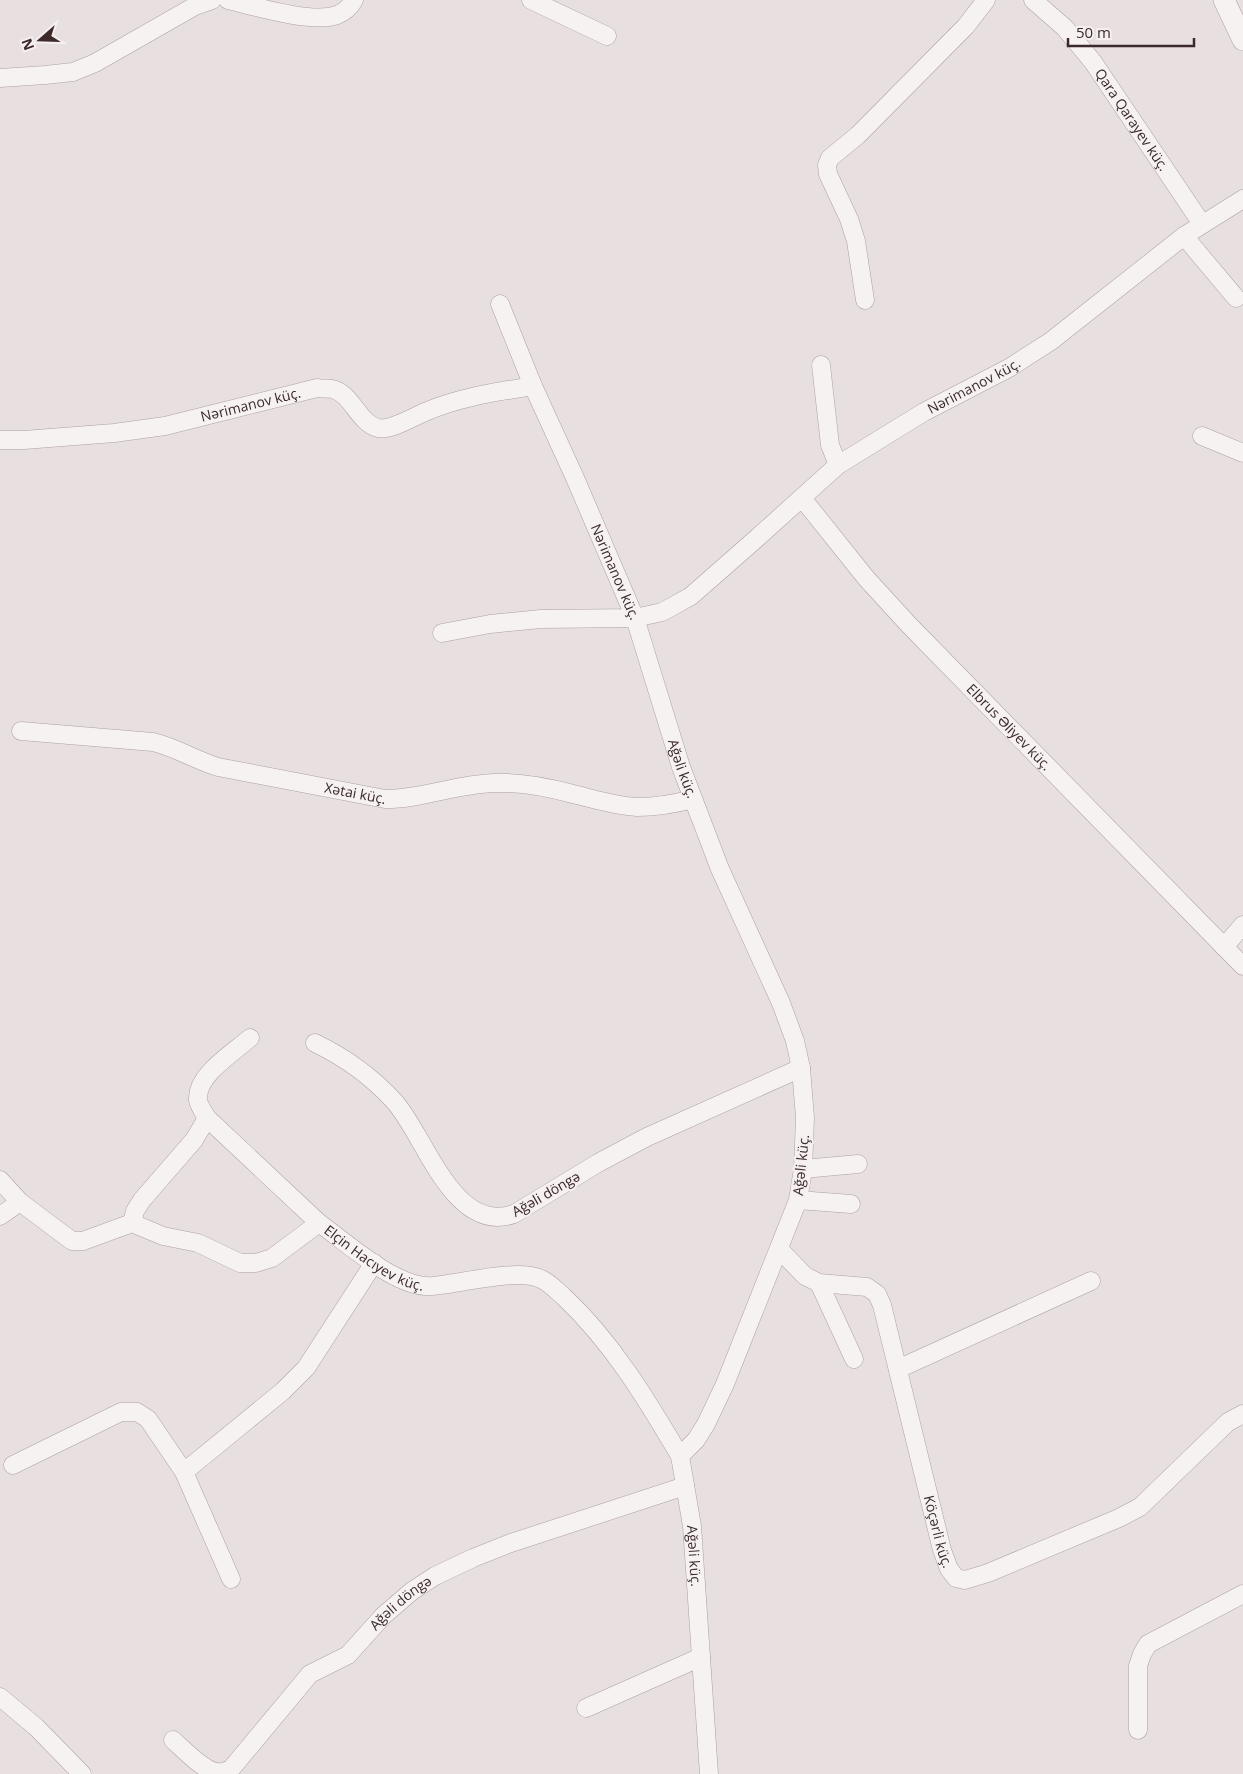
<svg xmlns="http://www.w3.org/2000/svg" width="1243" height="1774" font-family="'Open Sans',sans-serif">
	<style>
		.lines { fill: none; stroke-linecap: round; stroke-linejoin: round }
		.minor-casing { stroke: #ada1a2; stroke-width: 19 }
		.tertiary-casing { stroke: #ada1a2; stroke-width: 22 }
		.minor { stroke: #f6f2f2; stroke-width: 18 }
		.tertiary { stroke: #f6f2f2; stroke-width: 21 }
		.labels { text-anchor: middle; stroke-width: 4.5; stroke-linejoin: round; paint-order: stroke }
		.street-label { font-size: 14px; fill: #3c2a2b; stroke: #f5efef }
	</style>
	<rect width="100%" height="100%" fill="#e7dfe0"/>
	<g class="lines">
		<g class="minor-casing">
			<g id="minor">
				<path d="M228 0C253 6 313 24 337 15 345 12 350 7 354 0"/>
				<path d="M531 0 607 36"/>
				<path id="s1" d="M1033 0 1065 28 1093 62 1202 224"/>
				<path d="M0 78 45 75 73 72 95 63 195 6 212 0"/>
				<path d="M1184 236 1236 298"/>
				<path d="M865 300 856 241 849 219 828 174 827 165 830 158 858 135 966 26 986 0"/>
				<path d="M500 304 533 386"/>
				<path d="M821 365 830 445 838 465"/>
				<path d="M1202 436 1243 453"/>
				<path id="s2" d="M0 440H24L114 433 165 426 317 388C321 389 327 388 332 389 352 393 358 423 378 428 390 431 413 417 425 412 459 397 496 392 533 386L575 478 635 618 681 767 720 869 781 1003 795 1041 801 1068 805 1118 803 1169 798 1200 725 1384 706 1424 696 1440 680 1456 692 1526 709 1774"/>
				<path id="s3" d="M802 498 866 578 909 625 1243 966"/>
				<path id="s4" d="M442 633 490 624 541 619 635 618 662 612 675 605 691 596 757 538 838 465 924 412 1009 368 1051 341 1184 236 1243 199"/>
				<path id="s5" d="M21 731 153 742C175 747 195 760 218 767L385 799C422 799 457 784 494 783 520 782 547 787 573 794 594 799 615 806 637 807 656 807 674 804 693 799"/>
				<path d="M1224 947 1243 925"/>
				<path d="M250 1038C233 1053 196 1075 198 1100 199 1106 204 1113 207 1118L319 1223"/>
				<path d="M315 1043C344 1057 372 1077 394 1101 425 1135 453 1235 514 1214L598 1163 647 1137 801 1068"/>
				<path d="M803 1169 858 1164"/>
				<path id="s6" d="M0 1180 20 1202 72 1241H83L132 1223 163 1236 198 1243 240 1263H256L272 1258 319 1223C347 1243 391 1283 425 1286 432 1287 440 1285 448 1284 471 1281 520 1269 541 1279 550 1283 557 1291 564 1297 612 1342 647 1400 680 1456"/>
				<path d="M798 1200 851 1204"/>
				<path d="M0 1216 20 1202"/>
				<path d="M132 1223 135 1211 142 1200 194 1140 207 1118"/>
				<path id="s7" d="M779 1249 805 1276 819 1283 867 1287 877 1294 882 1305 942 1550 949 1569 956 1578 965 1580 988 1573 1119 1518 1140 1507 1228 1422 1243 1414"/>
				<path d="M819 1283 854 1359"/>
				<path d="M898 1369 1091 1281"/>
				<path d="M13 1465 121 1412H137L148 1419 184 1472 283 1391 306 1368 374 1263"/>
				<path d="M184 1472 231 1579"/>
				<path d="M0 1697 36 1727 82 1774"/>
				<path d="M586 1708 701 1657"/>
				<path d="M1138 1730V1666L1142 1654 1148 1644 1243 1594"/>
				<path id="s8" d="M173 1740C183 1749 203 1770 216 1772 221 1773 226 1771 231 1769L310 1674 348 1655 383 1616 412 1591 435 1576 473 1558 508 1544 685 1486"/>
			</g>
		</g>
		<g class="tertiary-casing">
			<path id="tertiary" d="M1224 0 1243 40"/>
		</g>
		<use href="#minor" class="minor"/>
		<use href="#tertiary" class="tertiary"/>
	</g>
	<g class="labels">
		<g class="street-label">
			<text dy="5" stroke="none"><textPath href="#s1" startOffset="156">Qara Qarayev küç.</textPath></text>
			<text dy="5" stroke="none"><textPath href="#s4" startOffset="609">Nərimanov küç.</textPath></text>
			<text dy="5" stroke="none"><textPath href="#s2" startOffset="254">Nərimanov küç.</textPath></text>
			<text dy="5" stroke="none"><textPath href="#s2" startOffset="764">Nərimanov küç.</textPath></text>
			<text dy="5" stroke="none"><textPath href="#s3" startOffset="309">Elbrus Əliyev küç.</textPath></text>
			<text dy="5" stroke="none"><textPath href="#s2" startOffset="972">Ağəli küç.</textPath></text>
			<text dy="5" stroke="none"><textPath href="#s5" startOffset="342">Xətai küç.</textPath></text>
			<text transform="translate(801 1165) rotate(-84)" y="5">Ağəli küç.</text>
			<text transform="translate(546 1194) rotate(-30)" y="5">Ağəli döngə</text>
			<text dy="5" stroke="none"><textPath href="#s6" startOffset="431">Elçin Hacıyev küç.</textPath></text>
			<text dy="5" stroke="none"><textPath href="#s7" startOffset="359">Köçərli küç.</textPath></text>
			<text dy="5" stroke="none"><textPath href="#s2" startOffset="1812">Ağəli küç.</textPath></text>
			<text dy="5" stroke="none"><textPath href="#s8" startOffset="310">Ağəli döngə</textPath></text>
		</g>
	</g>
	<g transform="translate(40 40) rotate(250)" stroke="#f5efef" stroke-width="4" paint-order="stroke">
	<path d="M0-4L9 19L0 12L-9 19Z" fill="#3c2a2b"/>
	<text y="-8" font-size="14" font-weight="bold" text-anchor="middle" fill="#3c2a2b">N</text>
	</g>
	<path d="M1068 38v8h126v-8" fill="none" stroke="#3c2a2b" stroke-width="2.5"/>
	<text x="1076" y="38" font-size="15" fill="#3c2a2b" stroke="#f5efef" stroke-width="4" paint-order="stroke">50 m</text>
</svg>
